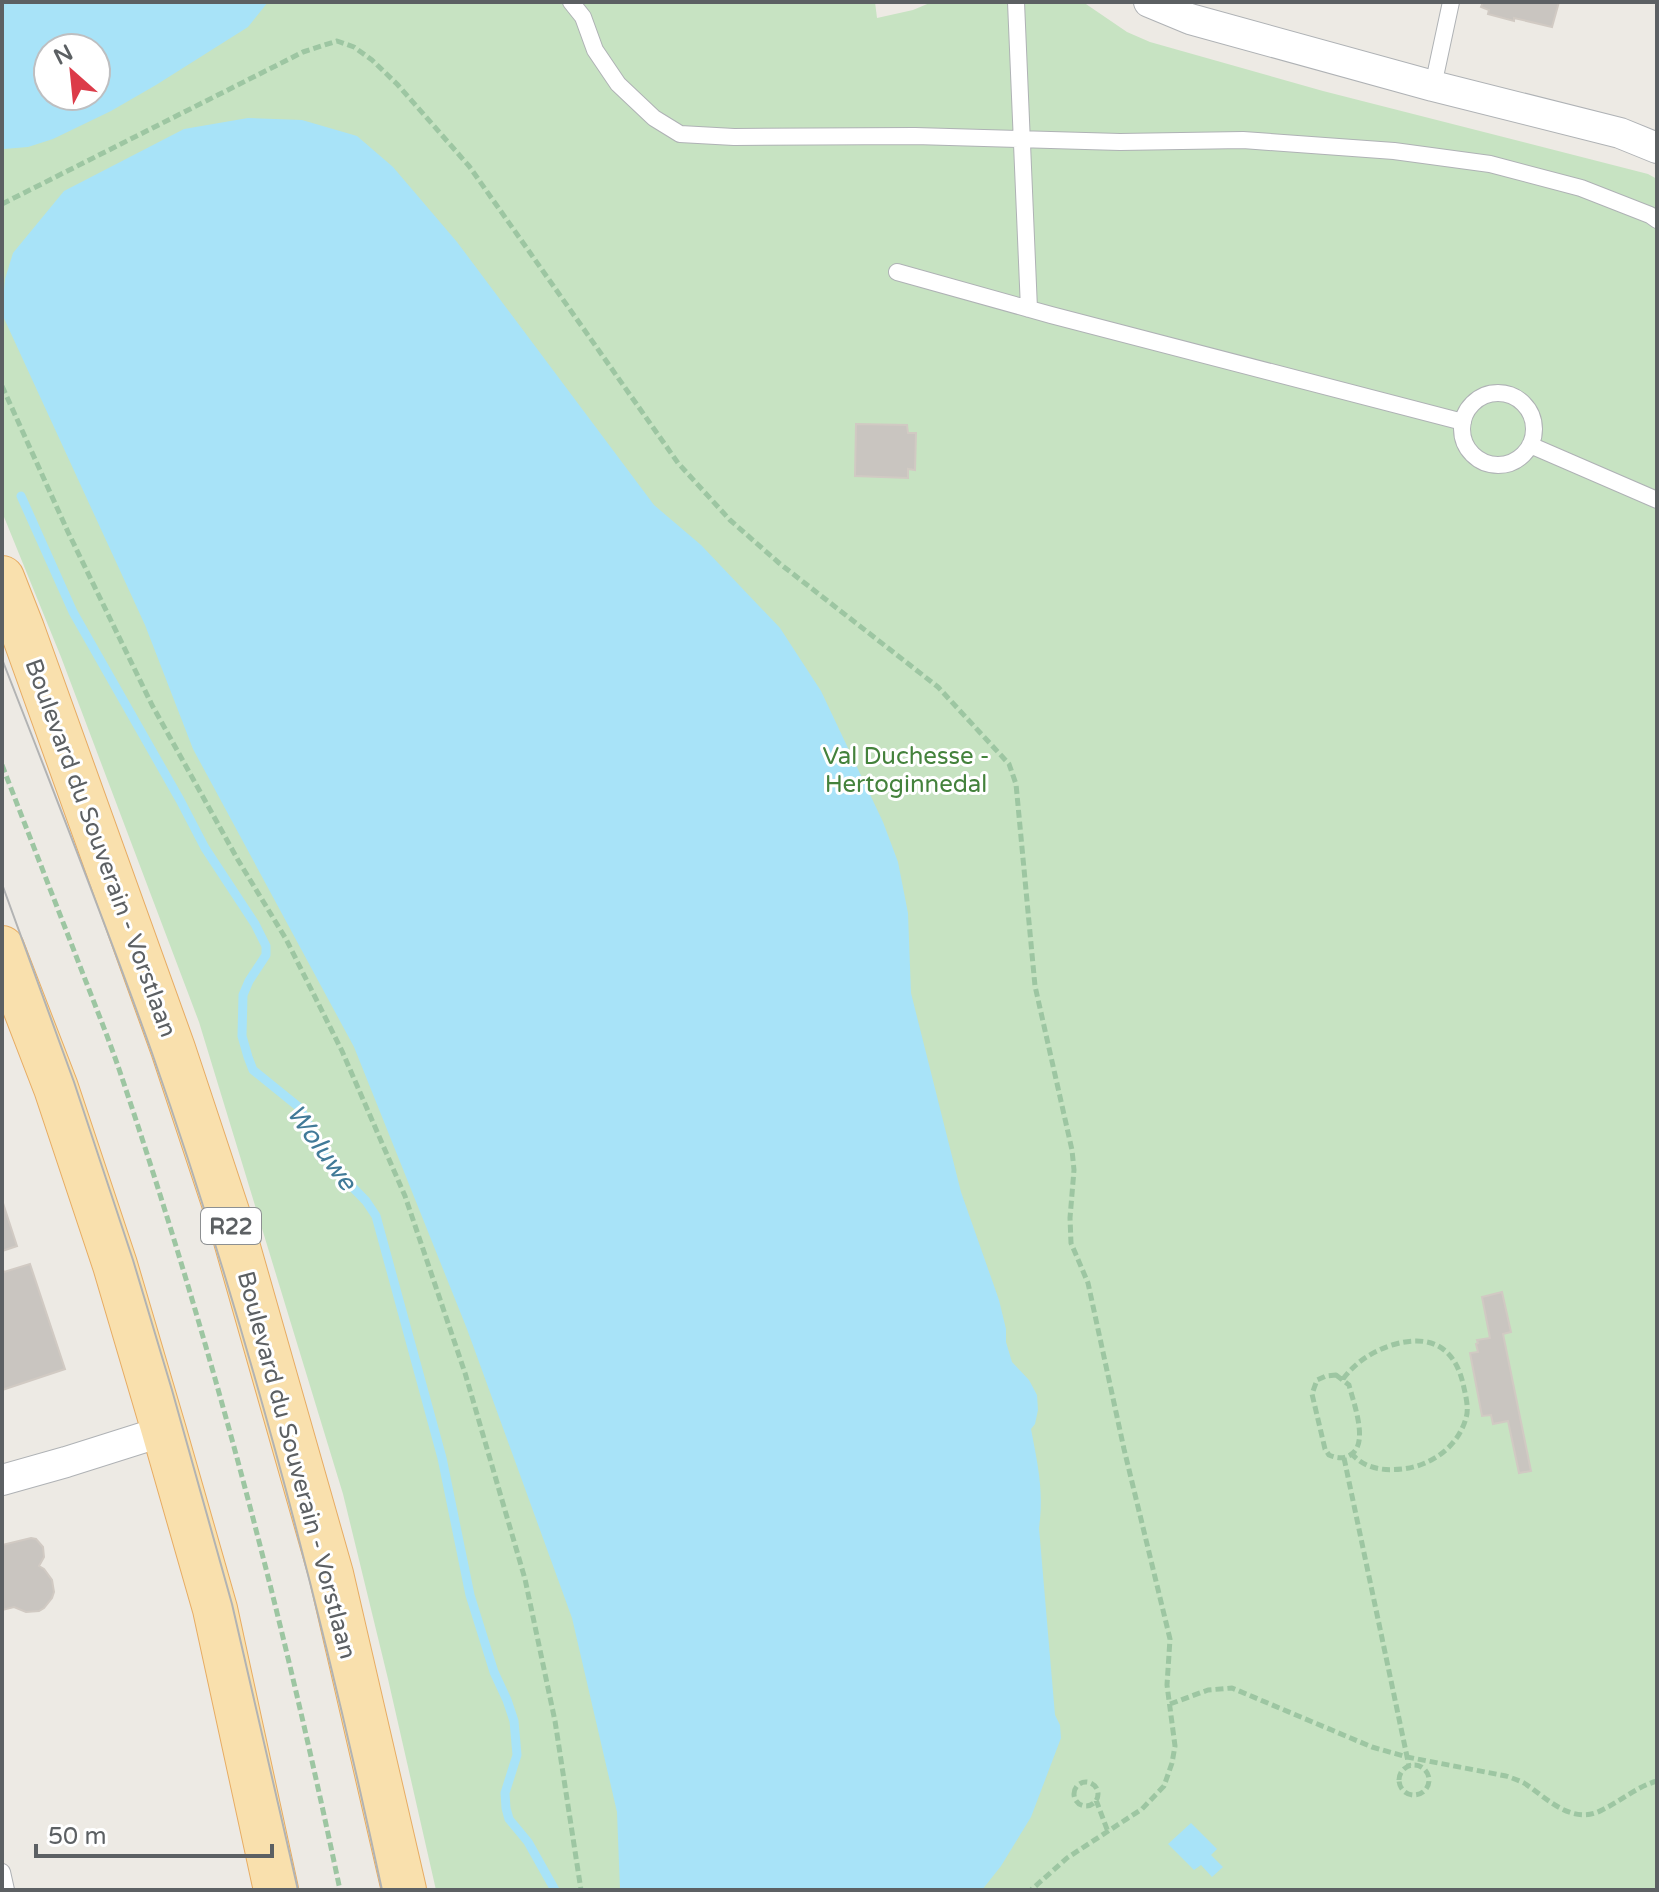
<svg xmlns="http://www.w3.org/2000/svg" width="1659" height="1892" font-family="'Varela Round',sans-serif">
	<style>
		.green { fill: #c7e3c2; fill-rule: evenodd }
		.water { fill: #a8e3f8; fill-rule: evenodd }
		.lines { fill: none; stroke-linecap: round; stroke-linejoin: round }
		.stream { stroke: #a8e3f8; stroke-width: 9 }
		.building { fill: #c9c5c0; stroke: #d1cac3; stroke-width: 2 }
		.service-casing { stroke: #afb2b5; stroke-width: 18 }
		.minor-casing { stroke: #afb2b5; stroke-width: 32 }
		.primary-casing { stroke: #e7ac63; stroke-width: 46 }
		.path { stroke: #9dc6a2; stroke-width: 5; stroke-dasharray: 8 4; stroke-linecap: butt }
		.service { stroke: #fff; stroke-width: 16 }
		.minor { stroke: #fff; stroke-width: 30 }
		.primary { stroke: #f9e0ad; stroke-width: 44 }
		.tram { stroke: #b2b3b3; stroke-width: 2 }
		.labels { text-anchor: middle; stroke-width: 6; stroke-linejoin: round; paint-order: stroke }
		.shield { fill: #fff; stroke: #8d9092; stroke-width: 2 }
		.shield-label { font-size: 22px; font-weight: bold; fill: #5c6063 }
		.park-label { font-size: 24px; fill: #44823c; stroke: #fff }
		.street-label { font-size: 24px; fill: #5c6063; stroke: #fff }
		.water-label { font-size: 26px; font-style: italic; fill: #417a98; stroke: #fff }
	</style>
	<rect width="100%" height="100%" fill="#edeae4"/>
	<path class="green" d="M2 2H875L877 18 913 10 932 2H1083L1127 32 1150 42 1323 91 1648 174 1657 179V1890H436L388 1679 343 1494 199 1022 61 657 2 512ZM48 48H96V96H48Z"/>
	<path class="water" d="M2 2H268L248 27 156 85 111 111 53 139 28 147 4 149H2ZM48 48H96V96H48Z
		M248 118 302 120 357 136 393 167 457 242 654 505 701 545 780 628 821 691 883 822 898 862 908 913 911 993 961 1192 999 1300 1006 1329V1342L1012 1362 1029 1380 1037 1395 1038 1410 1035 1424 1031 1429C1038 1466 1044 1491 1039 1528L1055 1715 1060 1725 1061 1738 1031 1817 1001 1866 982 1890H620L617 1812 572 1618 467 1329 354 1047 193 749 145 625 2 314 5 279 13 253 64 191 184 129Z
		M1191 1823 1217 1849 1211 1855 1223 1867 1212 1877 1201 1865 1194 1870 1168 1844Z"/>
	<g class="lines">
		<path class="stream" d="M21 496 73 612 180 800 205 848 255 924 266 946V955L249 981 243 995 242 1036 248 1057 253 1070 300 1108 329 1163 366 1201 376 1216 442 1458 470 1595 494 1672 507 1700 514 1721 517 1755 505 1793 506 1808 509 1819 528 1842 555 1890"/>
	</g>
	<path class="building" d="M1483 2H1559L1552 27 1514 18V21L1488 14 1489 10 1481 7Z
		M856 424 907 425 908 433H916L915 470 908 469V478L855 476Z
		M2 1200 17 1246 2 1251Z
		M30 1264 65 1369 2 1390V1267L4 1272Z
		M1502 1292 1511 1332 1503 1334 1531 1471 1519 1473 1508 1421 1493 1424 1491 1415 1482 1416 1470 1353 1478 1352 1476 1344 1478 1343 1477 1340 1490 1338 1482 1297Z
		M31 1538 36 1539 43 1547 44 1557 39 1566 44 1569 52 1580 54 1592 52 1598 44 1608 39 1611 26 1612 14 1607 2 1610V1545Z"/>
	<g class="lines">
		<g class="service-casing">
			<path id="service" d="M571 2 583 17 595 50 618 84 654 118 680 134 734 137 915 136 1120 142 1243 140 1394 151 1490 164 1581 188 1650 215 1657 220
				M1016 2 1029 309
				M1433 86 1451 2
				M897 272 1051 315 1463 422
				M1462 429a36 36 0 1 1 72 0a36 36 0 1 1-72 0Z
				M1530 445 1657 500
				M2 1872 6 1890"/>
		</g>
		<g class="minor-casing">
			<path id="minor" d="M1149 2 1190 19 1433 86 1620 133 1657 148
				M2 1480 66 1462 164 1431"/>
		</g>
		<g class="primary-casing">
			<path id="primary" d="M2 578 22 629 173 1049 233 1230 331 1574 404 1890
				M2 948 56 1088 115 1265 164 1431 215 1609 276 1890"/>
		</g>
		<path class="path" d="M2 204 303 52 337 41 354 47 372 60 397 84 469 166 678 463 730 520 779 563 938 687 1009 764 1016 784 1035 986 1072 1150 1074 1170 1070 1218 1071 1243 1088 1283 1124 1449 1170 1639 1167 1685 1175 1746 1172 1763 1164 1786 1142 1809 1067 1858 1031 1890
			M2 386 68 532 152 705 238 860 286 939 342 1051 405 1196 465 1373 525 1579 555 1721 581 1890
			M2 765C29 835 56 904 83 974 95 1005 108 1037 119 1069 210 1338 282 1612 340 1890
			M1336 1375 1349 1385C1353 1401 1368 1440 1353 1453 1346 1459 1338 1459 1329 1455L1325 1449 1312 1394 1317 1380 1326 1376Z
			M1343 1379C1356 1362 1371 1352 1392 1345 1432 1333 1456 1348 1464 1388 1466 1397 1469 1409 1466 1418 1458 1447 1431 1466 1402 1469 1384 1471 1365 1469 1352 1454
			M1344 1458 1409 1766
			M1170 1704 1208 1690 1232 1688 1372 1747 1407 1757 1506 1776C1512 1778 1518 1780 1524 1783 1547 1798 1572 1826 1602 1810 1621 1801 1636 1787 1657 1781
			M1399 1780a15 15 0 1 1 30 0a15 15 0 1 1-30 0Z
			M1074 1794a12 12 0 1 1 24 0a12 12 0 1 1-24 0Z
			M1096 1800 1108 1832"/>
		<use href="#service" class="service"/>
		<use href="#minor" class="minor"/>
		<use href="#primary" class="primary"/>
		<path class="tram" d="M2 659C53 790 105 921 152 1053 248 1326 321 1607 382 1890
			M2 884 74 1082 133 1260 172 1390 232 1604 298 1890"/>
	</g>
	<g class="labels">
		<rect class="shield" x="201" y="1208" width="60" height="36" rx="6"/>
		<g class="shield-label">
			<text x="231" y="1234">R22</text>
		</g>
		<g class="park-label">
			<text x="906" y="764">Val Duchesse -<tspan x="906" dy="28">Hertoginnedal</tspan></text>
		</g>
		<g class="street-label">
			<text transform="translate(101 848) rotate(70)" y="8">Boulevard du Souverain - Vorstlaan</text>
			<text transform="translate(297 1465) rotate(75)" y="8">Boulevard du Souverain - Vorstlaan</text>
		</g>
		<g class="water-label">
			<text transform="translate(322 1147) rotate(54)" y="9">Woluwe</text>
		</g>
	</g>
	<rect width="1659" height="1892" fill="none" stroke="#5c6063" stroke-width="8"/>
	<g transform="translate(72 72) rotate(333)"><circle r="38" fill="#ffffff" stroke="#bebfc1" stroke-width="2"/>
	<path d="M0-6L14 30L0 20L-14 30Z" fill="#dc3b49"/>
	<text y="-12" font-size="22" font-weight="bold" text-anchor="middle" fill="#5c6063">N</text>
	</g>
	<path d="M36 1844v12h236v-12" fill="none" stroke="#5c6063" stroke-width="4"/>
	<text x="48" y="1844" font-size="24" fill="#5c6063" stroke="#ffffff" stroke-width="6" paint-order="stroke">50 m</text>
</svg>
